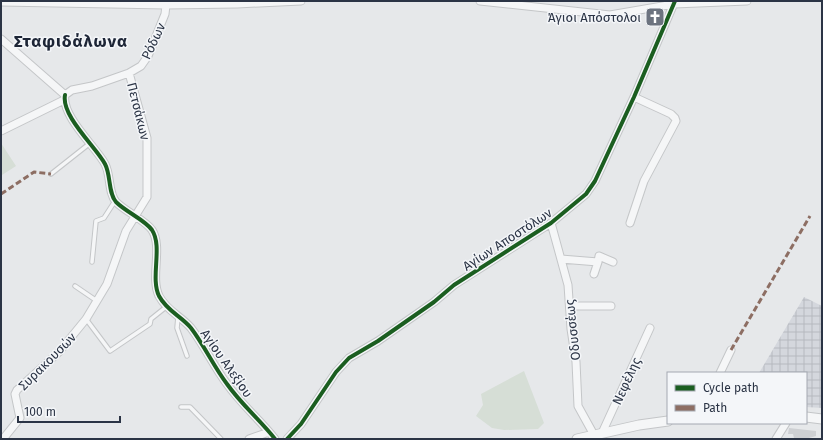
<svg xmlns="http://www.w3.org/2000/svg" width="823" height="440" font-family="'Fira Sans',sans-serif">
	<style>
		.industrial { fill: url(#industrial-grid) }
		.green { fill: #d6ded6 }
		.building { fill: #ced0d3 }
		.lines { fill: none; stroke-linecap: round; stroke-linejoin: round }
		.service-casing { stroke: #c4c6c8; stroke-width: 5.5 }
		.minor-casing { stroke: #c4c6c8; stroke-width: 9 }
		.tertiary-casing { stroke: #c4c6c8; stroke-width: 11 }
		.service { stroke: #f5f6f7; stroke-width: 3.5 }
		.minor { stroke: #f5f6f7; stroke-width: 7 }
		.tertiary { stroke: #f5f6f7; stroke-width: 9 }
		.quiet { stroke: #8d6e63; stroke-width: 3; stroke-dasharray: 6 3; stroke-linecap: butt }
		.cycleway-casing { stroke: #f4f6f9; stroke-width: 6 }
		.cycleway { stroke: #1b5e20; stroke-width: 4 }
		.labels { text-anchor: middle; stroke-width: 3; stroke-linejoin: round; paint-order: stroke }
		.poi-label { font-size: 13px; fill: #2b3445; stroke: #f4f6f9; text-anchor: end }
		.street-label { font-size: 13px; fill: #2b3445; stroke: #f4f6f9 }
		.district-label { font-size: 17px; font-weight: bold; letter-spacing: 1px; fill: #1d2536; stroke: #f4f6f9 }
	</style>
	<defs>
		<pattern id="industrial-grid" width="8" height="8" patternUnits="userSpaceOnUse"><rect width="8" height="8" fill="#d4d7dd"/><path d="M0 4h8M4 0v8" fill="none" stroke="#b6b9bf"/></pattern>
	</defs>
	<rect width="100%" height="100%" fill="#e6e8ea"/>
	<path class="industrial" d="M804 297 822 306V408L806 407V373H759Z"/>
	<path class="green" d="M1 143 16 166 2 175 1 173Z
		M524 371 544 423 538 429 504 430 492 428 476 416 483 405 481 394Z"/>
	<path class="building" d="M654 12 660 14 657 23 649 20 651 13Z
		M789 428 816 431V436L805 439 794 438 793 434H788Z"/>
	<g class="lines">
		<g class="service-casing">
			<path id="service" d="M51 174 89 144
				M92 262 96 221 104 218 115 201
				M75 286 97 301
				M178 317 177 328 187 356
				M86 319 110 351 150 324 151 319 166 307
				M181 407H190L221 439"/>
		</g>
		<g class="minor-casing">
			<path id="minor" d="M480 1 610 15 674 4 747 1
				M1 2 166 5 237 4 301 1
				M1 39 65 95
				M65 95C61 116 96 147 105 164 111 175 108 193 116 202 126 212 145 220 152 230 163 247 150 277 159 296 167 311 181 316 191 328 204 345 214 367 227 384 241 404 260 420 275 439
				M65 95 72 90 92 86 129 73 141 66 148 56 165 14 166 5
				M1 131 64 100
				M551 223 568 285 571 329 576 362 578 406 594 435
				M630 223 644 181 676 121 675 118 671 114 634 97
				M561 259 598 262 594 274
				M598 262 599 256 613 262
				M570 306H611
				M720 373 731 350
				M602 433 650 328
				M3 439 20 418 15 394 17 390 59 352 86 319 107 284 126 231 147 197V138L129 73
				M249 439 269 432
				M287 439 301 424 336 372 349 358 378 341 434 302 454 285 551 223 586 194 595 181 634 97 675 1
				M776 439 786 423"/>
		</g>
		<g class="tertiary-casing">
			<path id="tertiary" d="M806 417 822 419
				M577 439 639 425 668 421"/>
		</g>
		<use href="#service" class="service"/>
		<use href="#minor" class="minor"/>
		<use href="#tertiary" class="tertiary"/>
		<path class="quiet" d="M1 194 34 172 51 174
			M731 350 810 216"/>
		<g class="cycleway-casing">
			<path id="cycleway" d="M65 95C61 116 96 147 105 164 111 175 108 193 116 202 126 212 145 220 152 230 163 247 150 277 159 296 167 311 181 316 191 328 204 345 214 367 227 384 241 404 260 420 275 439
				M287 439 301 424 336 372 349 358 378 341 434 302 454 285 551 223 586 194 595 181 634 97 675 1"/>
		</g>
		<use href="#cycleway" class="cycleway"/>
	</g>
	<defs>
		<g id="church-square" transform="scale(1)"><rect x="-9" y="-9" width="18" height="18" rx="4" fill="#6c737f" stroke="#f4f6f9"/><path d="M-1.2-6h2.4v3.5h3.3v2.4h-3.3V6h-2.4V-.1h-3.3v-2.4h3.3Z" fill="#fff"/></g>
	</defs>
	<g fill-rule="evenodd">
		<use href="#church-square" x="655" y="17"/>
	</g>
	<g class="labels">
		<g class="poi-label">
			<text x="641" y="22">Άγιοι Απόστολοι</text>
		</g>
		<g class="street-label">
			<text transform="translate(153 41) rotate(-65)" y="5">Ρόδων</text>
			<text transform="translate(139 111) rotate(76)" y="5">Πετσάκων</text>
			<text transform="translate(507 239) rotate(-33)" y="5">Αγίων Αποστόλων</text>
			<text transform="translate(572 330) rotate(-96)" y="5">Οδυσσέως</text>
			<text transform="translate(47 361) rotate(-45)" y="5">Συρακουσών</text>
			<text transform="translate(227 363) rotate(55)" y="5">Αγίου Αλεξίου</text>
			<text transform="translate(626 381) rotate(-65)" y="5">Νεφέλης</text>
		</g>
		<g class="district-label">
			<text x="71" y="47">Σταφιδάλωνα</text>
		</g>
	</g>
	<rect width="823" height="440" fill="none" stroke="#2b3445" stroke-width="4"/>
	<rect x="667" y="372" width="140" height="52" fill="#f4f6f9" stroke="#a4a8b1"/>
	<rect x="675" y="385" width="20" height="6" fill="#1b5e20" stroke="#a4a8b1"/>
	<text x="703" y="392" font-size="12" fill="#2b3445">Cycle path</text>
	<rect x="675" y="405" width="20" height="6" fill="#8d6e63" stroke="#a4a8b1"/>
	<text x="703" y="412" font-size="12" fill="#2b3445">Path</text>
	<path d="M18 416v6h102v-6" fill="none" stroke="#2b3445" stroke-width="2"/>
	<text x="24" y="416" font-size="12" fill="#2b3445" stroke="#f4f6f9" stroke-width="3" paint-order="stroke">100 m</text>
</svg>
